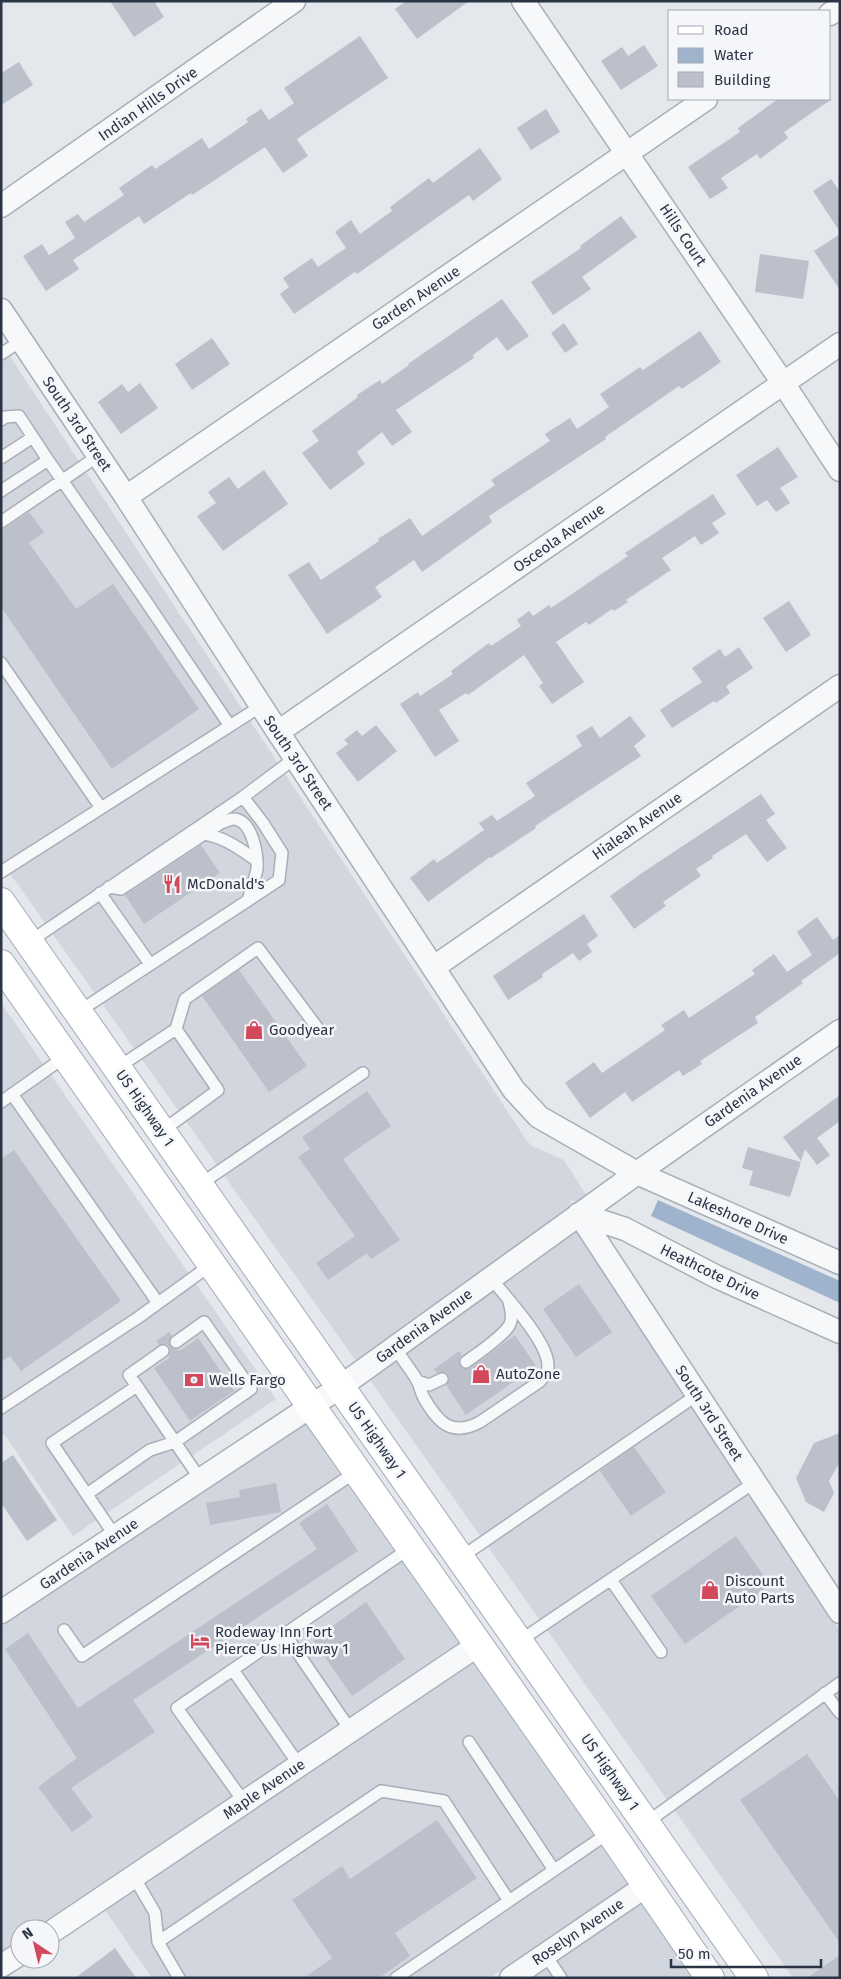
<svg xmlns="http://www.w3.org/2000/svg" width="841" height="1979" font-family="'Fira Sans',sans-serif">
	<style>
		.built { fill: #d2d6de }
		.water { fill: #9fb4cc }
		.building { fill: #bbc0ca }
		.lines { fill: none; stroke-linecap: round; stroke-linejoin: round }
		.lane-casing { stroke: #a9aeb7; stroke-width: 14 }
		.street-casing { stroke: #a9aeb7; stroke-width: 25 }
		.primary-casing { stroke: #a3abb8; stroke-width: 30 }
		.lane { stroke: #f7f8fa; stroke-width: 11 }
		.street { stroke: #f7f8fa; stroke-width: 22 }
		.primary { stroke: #fff; stroke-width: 28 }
		.labels { text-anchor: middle; stroke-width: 5; stroke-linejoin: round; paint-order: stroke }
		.street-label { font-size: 15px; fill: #2b3445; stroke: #f4f6f9 }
		.poi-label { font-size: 15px; fill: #2b3445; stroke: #f4f6f9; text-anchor: start }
	</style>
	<rect width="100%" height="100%" fill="#e4e7ec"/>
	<path class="built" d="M1 343 527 1141 532 1146 564 1160 586 1195 576 1202 571 1200 569 1207 356 1361 1 861Z
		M1 1003 276 1399 73 1536 5 1435 1 1437Z
		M577 1230 840 1631V1978H793L370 1380Z
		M307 1422 460 1643 35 1929H20V1939L1 1952V1626Z
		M473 1662 628 1884 490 1978H152L105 1910Z
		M642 1903 694 1978H532Z"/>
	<path class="water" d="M658 1200 840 1281V1303L651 1216Z"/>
	<path class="building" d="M110 1H154L164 17 134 37Z
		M406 1H469L417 39 395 9Z
		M360 36 388 78 297 139 308 156 283 173 265 147 192 195 191 193 144 224 139 216 73 260 79 269 46 291 23 256 42 244 49 255 75 238 65 222 78 214 84 222 124 195 119 188 152 165 155 169 202 138 209 149 248 122 246 119 261 109 269 120 294 103 284 88Z
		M644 45 658 66 621 90 601 61 622 47 628 56Z
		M19 62 33 85 1 105V73Z
		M778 99H832L784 132 788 138 760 159 757 154 721 178 728 188 710 199 688 167 740 132 738 128Z
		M546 109 560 132 531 150 517 128Z
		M480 148 502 179 473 201 469 195 357 274 355 272 294 314 280 294 289 287 283 278 312 258 318 267 346 248 335 232 351 220 360 234 392 211 390 207 429 178 433 183Z
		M831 179 840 192V232L813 191Z
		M621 216 637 237 582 277 591 289 553 315 531 282 581 248 580 246Z
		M840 234V290L814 251Z
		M760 254 809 261 803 299 755 292Z
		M502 299 529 336 507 351 497 337 473 355 474 358 396 410 412 432 392 446 382 432 357 452 365 464 330 490 302 453 319 441 312 431 358 397 357 395 380 380 382 384 409 365 408 364Z
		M564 323 578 344 565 353 551 333Z
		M700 331 721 362 682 389 679 386 605 437 606 439 489 516 492 522 422 572 414 560 375 587 382 597 327 634 288 575 309 562 321 580 379 541 378 539 410 518 422 536 495 485 491 480 550 441 545 434 570 418 577 429 609 407 600 394 640 367 643 370Z
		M212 338 230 364 192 390 175 364Z
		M140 383 158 408 121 434 98 402 122 384 128 392Z
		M778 447 798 477 780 488 790 503 776 512 767 500 757 506 736 475Z
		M264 470 288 504 223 551 197 516 216 503 208 492 229 477 238 489Z
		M713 494 726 514 712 523 719 533 701 545 695 536 662 558 671 570 626 600 628 602 614 611 612 609 589 625 586 622 556 642 584 682 552 704 539 686 543 683 524 655 468 695 466 693 439 710 459 741 435 757 400 704 418 692 420 696 453 674 451 671 489 643 491 646 521 626 517 620 529 611 533 616 549 605 551 608 628 556 625 553Z
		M29 512 44 532 29 543 76 609 113 584 199 709 112 769 1 607V531Z
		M789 601 811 635 786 652 763 618Z
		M739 647 753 668 726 686 730 693 716 703 714 701 672 728 660 710 702 682 692 668 720 649 725 657Z
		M630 716 646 736 634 746 641 756 535 826 536 828 491 858 490 857 428 902 410 878 434 859 437 863 484 830 479 823 492 815 497 821 535 796 526 783 582 746 576 736 592 726 600 738Z
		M376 725 397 751 358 782 336 753 348 744 344 740 357 730 362 736Z
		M761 794 775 814 766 820 787 848 767 862 746 834 712 856 713 858 696 869 701 876 663 902 666 906 634 929 610 896 642 873Z
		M201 845 220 873 144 924 125 895Z
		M584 914 598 936 587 944 592 952 579 961 573 953 542 974 543 977 508 1000 493 976Z
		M817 917 833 940 840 935V953L801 981 803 983 755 1017 758 1023 700 1061 702 1064 683 1076 679 1070 632 1102 625 1092 590 1118 565 1083 594 1062 602 1073 665 1030 661 1025 684 1010 689 1018 755 974 752 970 774 954 787 972 812 955 797 932Z
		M239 970 307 1066 269 1092 202 996Z
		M367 1091 391 1126 343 1159 400 1240 371 1259 367 1253 328 1280 316 1263 355 1236 298 1157 310 1149 302 1137Z
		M840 1095V1121L817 1138 830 1155 817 1165 805 1149 801 1161 783 1137Z
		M748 1147 801 1162 790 1197 749 1185 753 1171 742 1168Z
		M14 1150 121 1301 21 1371 10 1356 1 1362V1159Z
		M579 1284 612 1332 576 1357 543 1309Z
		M169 1332 172 1336 169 1343 173 1349 181 1350 198 1338 234 1391 190 1421 154 1368 169 1358 170 1351 169 1346 166 1344 159 1345 156 1341Z
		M515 1335 536 1366 466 1415 446 1385 449 1380V1375L443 1372 437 1373 434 1369 459 1351 462 1356 459 1359 460 1366 463 1369 470 1368Z
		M840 1433V1464L838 1465 829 1481 834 1493 824 1512 806 1502 796 1478 814 1443Z
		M634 1447 666 1492 631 1516 600 1471Z
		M13 1455 57 1520 27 1541 1 1503V1463Z
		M276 1483 281 1512 210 1525 206 1503 240 1497 239 1490Z
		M327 1504 358 1551 133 1700 155 1732 71 1788 93 1817 72 1832 38 1787 77 1758 5 1649 28 1633 78 1708 317 1549 299 1523Z
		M736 1536 770 1585 685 1644 651 1596Z
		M366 1602 405 1659 352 1696 313 1640Z
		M807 1754 840 1801V1943L740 1800Z
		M437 1820 477 1878 395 1933 410 1956 379 1978H304L332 1958 292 1900 342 1866 350 1879Z
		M115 1948 136 1978H75Z
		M840 1955V1978H807Z"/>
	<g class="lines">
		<g class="lane-casing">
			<path id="lane" d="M1 354 21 341
				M1 420 5 417 19 416 48 460 1 491
				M1 458 33 437
				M48 460 141 594 230 726
				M1 522 98 456
				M1 663 101 808
				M243 797 295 758
				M204 834C224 837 240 849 256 860
				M1 872 261 706
				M109 887 121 889 221 823C225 822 229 819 233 819 252 819 258 854 257 869 255 879 251 890 248 900
				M100 893 150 964
				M29 942 243 797 263 823 282 853 279 880 78 1012
				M176 1029 185 999 258 948 319 1030
				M117 1068 176 1029 218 1090 162 1131
				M12 1094 158 1303
				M1 1102 66 1056
				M199 1185 363 1073
				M394 1347C402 1358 410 1369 417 1380 420 1386 421 1393 424 1398 438 1423 452 1437 480 1422L539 1382C544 1377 548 1373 548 1366 548 1341 506 1298 491 1278
				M466 1362C478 1353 501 1338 509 1326 513 1320 511 1309 509 1302
				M417 1381 429 1385 442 1379
				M137 1386 129 1375 163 1351
				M1 1408 139 1317 212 1264
				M87 1494 150 1450 175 1442 251 1389 204 1322 176 1342
				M115 1536 52 1443 137 1386 200 1479
				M460 1558 697 1395
				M611 1580 661 1652
				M64 1630 82 1656 357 1471
				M285 1634 351 1731
				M518 1642 755 1482
				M233 1670 299 1765
				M825 1693 840 1713
				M469 1742 554 1870
				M244 1802 177 1708 410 1548
				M646 1823 840 1683
				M134 1877 155 1913 158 1942 179 1978
				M158 1942 381 1791 444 1801 509 1901
				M545 1954 561 1978
				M396 1978 610 1832"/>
		</g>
		<g class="street-casing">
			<path id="street" d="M523 1 783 383 840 470
				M830 14 840 7
				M1 206 294 1
				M1 310 126 497 278 732 514 1090 539 1117 637 1173 840 1263
				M126 497 706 99
				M278 732 840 344
				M434 967 840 686
				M579 1214 840 1612
				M579 1214 625 1229 717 1277 840 1332
				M1 1612 340 1387 637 1173 840 1031
				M50 1933 478 1645
				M1 1966 20 1954
				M511 1978 646 1886"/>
		</g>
		<g class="primary-casing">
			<path id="primary" d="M1 902 754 1978
				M1 964 610 1832 710 1978"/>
		</g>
		<use href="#lane" class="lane"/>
		<use href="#street" class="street"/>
		<use href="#primary" class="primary"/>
	</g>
	<defs>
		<g id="restaurant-bare" transform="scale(1.5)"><path d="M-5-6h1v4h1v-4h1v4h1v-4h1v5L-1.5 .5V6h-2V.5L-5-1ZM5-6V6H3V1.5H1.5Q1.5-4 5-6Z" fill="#d1495b" stroke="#f4f6f9" stroke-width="2.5" paint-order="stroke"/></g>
		<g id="shop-bare" transform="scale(1.5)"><path d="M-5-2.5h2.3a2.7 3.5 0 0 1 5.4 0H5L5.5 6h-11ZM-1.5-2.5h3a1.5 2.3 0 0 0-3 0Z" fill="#d1495b" stroke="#f4f6f9" stroke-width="2.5" paint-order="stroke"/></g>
		<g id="bank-bare" transform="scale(1.5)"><path d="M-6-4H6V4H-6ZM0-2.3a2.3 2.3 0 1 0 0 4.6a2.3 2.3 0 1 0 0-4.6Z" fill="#d1495b" stroke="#f4f6f9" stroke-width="2.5" paint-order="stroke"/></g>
		<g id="hotel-bare" transform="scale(1.5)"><path d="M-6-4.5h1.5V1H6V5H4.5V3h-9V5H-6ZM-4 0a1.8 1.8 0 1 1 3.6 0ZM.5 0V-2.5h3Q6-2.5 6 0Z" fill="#d1495b" stroke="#f4f6f9" stroke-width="2.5" paint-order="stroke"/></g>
	</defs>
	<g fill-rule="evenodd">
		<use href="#restaurant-bare" x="172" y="884"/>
		<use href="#shop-bare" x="254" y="1030"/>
		<use href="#shop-bare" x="481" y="1374"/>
		<use href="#bank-bare" x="194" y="1380"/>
		<use href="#shop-bare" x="710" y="1590"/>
		<use href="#hotel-bare" x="200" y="1641"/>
	</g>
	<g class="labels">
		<g class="street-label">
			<text transform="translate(148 104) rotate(-35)" y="5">Indian Hills Drive</text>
			<text transform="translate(683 235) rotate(56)" y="5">Hills Court</text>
			<text transform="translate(416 298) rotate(-34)" y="5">Garden Avenue</text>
			<text transform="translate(77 424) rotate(56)" y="5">South 3rd Street</text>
			<text transform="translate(559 538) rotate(-35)" y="5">Osceola Avenue</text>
			<text transform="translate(298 763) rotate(56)" y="5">South 3rd Street</text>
			<text transform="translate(637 826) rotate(-35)" y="5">Hialeah Avenue</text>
			<text transform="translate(753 1091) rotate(-35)" y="5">Gardenia Avenue</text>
			<text transform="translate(145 1108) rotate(55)" y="5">US Highway 1</text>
			<text transform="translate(738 1218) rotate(24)" y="5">Lakeshore Drive</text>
			<text transform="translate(710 1272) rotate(26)" y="5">Heathcote Drive</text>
			<text transform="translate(424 1326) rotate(-36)" y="5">Gardenia Avenue</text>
			<text transform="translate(709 1413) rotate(57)" y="5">South 3rd Street</text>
			<text transform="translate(377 1440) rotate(55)" y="5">US Highway 1</text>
			<text transform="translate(89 1554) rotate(-34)" y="5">Gardenia Avenue</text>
			<text transform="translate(610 1772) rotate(55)" y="5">US Highway 1</text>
			<text transform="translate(264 1789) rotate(-34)" y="5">Maple Avenue</text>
			<text transform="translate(578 1932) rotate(-34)" y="5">Roselyn Avenue</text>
		</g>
		<g class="poi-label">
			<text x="187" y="889">McDonald's</text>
			<text x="269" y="1035">Goodyear</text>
			<text x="496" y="1379">AutoZone</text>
			<text x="209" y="1385">Wells Fargo</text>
			<text x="725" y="1586">Discount<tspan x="725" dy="17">Auto Parts</tspan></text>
			<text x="215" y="1637">Rodeway Inn Fort<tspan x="215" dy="17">Pierce Us Highway 1</tspan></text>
		</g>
	</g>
	<rect width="841" height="1979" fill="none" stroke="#2b3445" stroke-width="5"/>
	<rect x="668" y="10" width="162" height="90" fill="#f4f6f9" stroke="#a4a8b1"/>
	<rect x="678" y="26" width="25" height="8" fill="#ffffff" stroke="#a4a8b1"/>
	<text x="714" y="35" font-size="15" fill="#2b3445">Road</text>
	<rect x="678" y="48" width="25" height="15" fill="#9fb4cc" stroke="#a4a8b1"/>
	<text x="714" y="60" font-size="15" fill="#2b3445">Water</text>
	<rect x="678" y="72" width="25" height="15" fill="#bbc0ca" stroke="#a4a8b1"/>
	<text x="714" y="85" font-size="15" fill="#2b3445">Building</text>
	<g transform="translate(35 1944) rotate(325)"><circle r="24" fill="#f4f6f9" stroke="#a4a8b1"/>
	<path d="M0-4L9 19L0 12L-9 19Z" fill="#d1495b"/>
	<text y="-8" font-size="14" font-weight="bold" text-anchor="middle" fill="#2b3445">N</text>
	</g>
	<path d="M671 1959v8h150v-8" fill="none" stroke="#2b3445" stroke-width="2.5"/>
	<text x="678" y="1959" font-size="15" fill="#2b3445" stroke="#f4f6f9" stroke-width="4" paint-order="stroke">50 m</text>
</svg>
